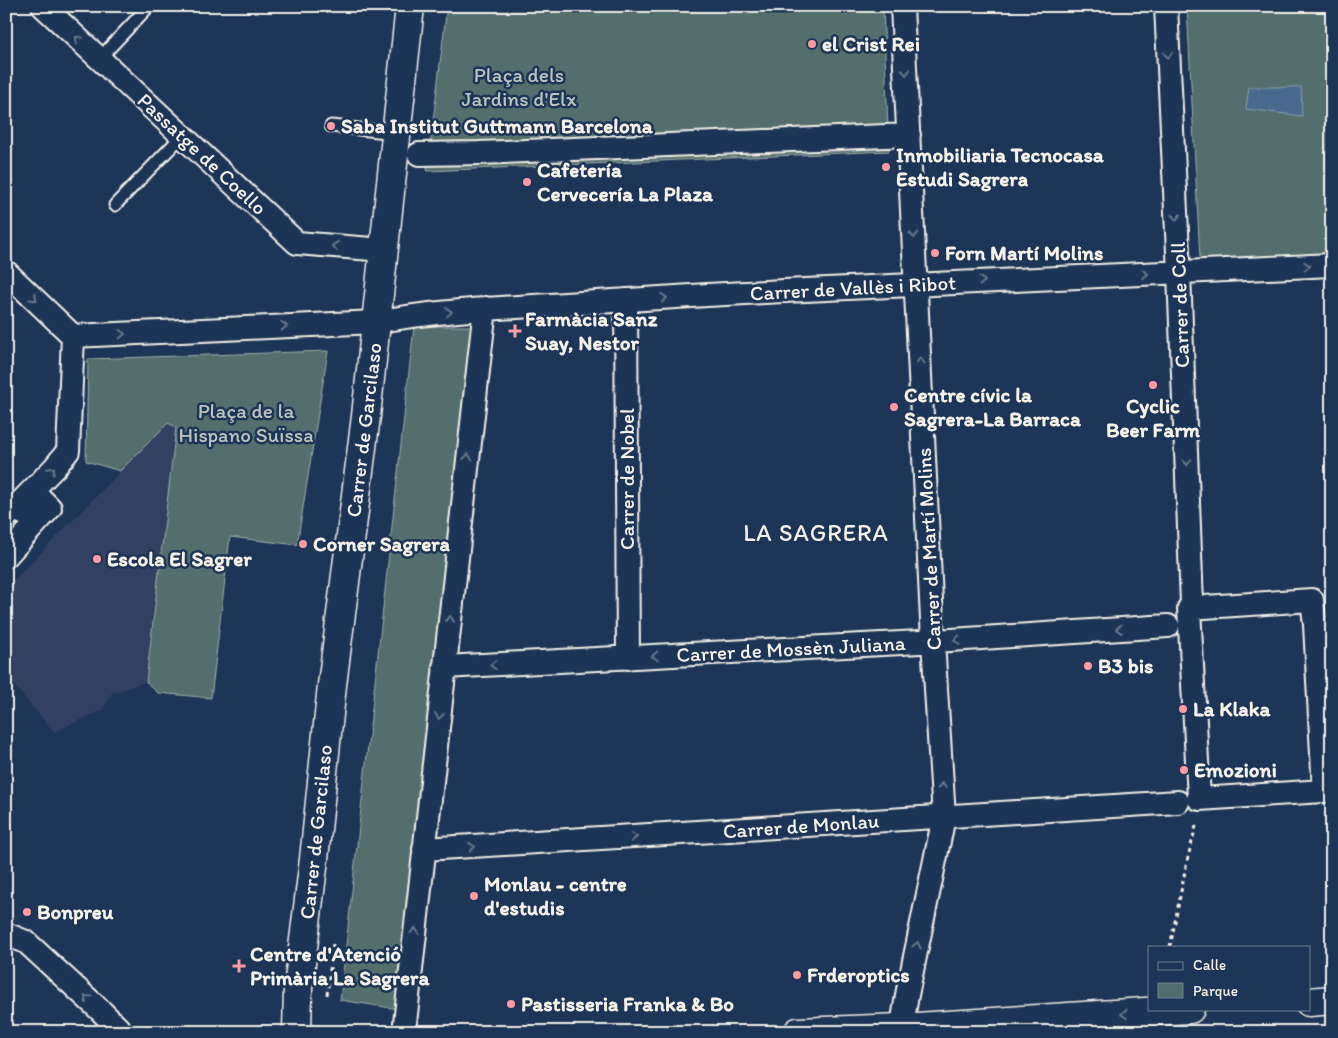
<svg xmlns="http://www.w3.org/2000/svg" width="1338" height="1038" font-family="Itim,sans-serif">
	<style>
		.built { fill: #314162 }
		.green { fill: #526e6c; stroke: #a3b0aa }
		.water { fill: #48688e; stroke: #8d9fb2 }
		.lines { fill: none; stroke-linecap: round; stroke-linejoin: round }
		.lane-casing { stroke: #f4f1e8; stroke-width: 15 }
		.street-casing { stroke: #f4f1e8; stroke-width: 26 }
		.secondary-casing { stroke: #f4f1e8; stroke-width: 31 }
		.path { stroke: #f4f1e8; stroke-width: 3; stroke-dasharray: 4 4; stroke-linecap: butt }
		.lane { stroke: #1d3557; stroke-width: 11 }
		.street { stroke: #1d3557; stroke-width: 22 }
		.secondary { stroke: #1d3557; stroke-width: 28 }
		.oneway { stroke: #68778a }
		.poi-dot { fill: #ff9aa2; stroke: #1d3557; stroke-width: 2 }
		.labels { text-anchor: middle; stroke-width: 5; stroke-linejoin: round; paint-order: stroke }
		.poi-label { font-size: 21px; font-weight: bold; fill: #f4f1e8; stroke: #1d3557; text-anchor: start }
		.park-label { font-size: 21px; fill: #bbc3bd; stroke: #1d3557 }
		.street-label { font-size: 21px; fill: #f4f1e8; stroke: #1d3557 }
		.quarter-label { font-size: 24px; letter-spacing: 1px; fill: #f4f1e8; stroke: #1d3557 }
	</style>
	<rect width="100%" height="100%" fill="#1d3557"/>
	<filter id="ink" filterUnits="userSpaceOnUse"><feTurbulence type="fractalNoise" baseFrequency=".02" numOctaves="2"/><feDisplacementMap in="SourceGraphic" scale="10" xChannelSelector="R" yChannelSelector="G"/><feConvolveMatrix kernelMatrix="1 2 1 2 8 2 1 2 1" color-interpolation-filters="sRGB"/></filter>
	<g filter="url(#ink)">
		<path class="built" d="M168 423 176 427 146 682 112 693 103 710 54 732 6 676V588Z"/>
		<path class="green" d="M447 6H883L889 151 427 171Z
			M1187 6H1332V255L1200 259Z
			M414 326H477L398 1009 340 1000Z
			M328 351 297 545 230 537 211 698 158 693 146 682 176 427 168 423 120 471 86 461 88 359Z"/>
		<path class="water" d="M1249 87H1301L1302 116 1246 109Z"/>
		<g class="lines">
			<g class="lane-casing">
				<path id="lane" d="M99 59 149 6
					M331 126 396 133
					M115 205 182 136"/>
			</g>
			<g class="street-casing">
				<path id="street" d="M43 6 297 243 384 250
					M1166 6 1179 273 1192 604
					M419 154 479 153 909 135
					M6 272 73 336 376 322C428 312 481 309 534 306 592 302 649 299 707 295 915 284 1123 276 1332 265
					M626 300 628 658
					M6 517 55 467 68 451 73 336
					M6 556 50 508 39 497 23 513
					M1312 600 1315 625 1324 791 1199 799 1189 608Z
					M444 667 920 642 1168 626
					M424 849 1178 802
					M6 934 26 942 101 1011 122 1032
					M404 1032 485 308
					M901 1032 907 995 944 817 933 641 902 6"/>
			</g>
			<g class="secondary-casing">
				<path id="secondary" d="M1309 1002 1332 1000
					M297 1032 298 988 314 859 332 685 366 416 410 6
					M798 1032 901 1028 1190 1009"/>
			</g>
			<path class="path" d="M1170 947 1187 861 1197 822
				M327 995 333 944"/>
			<use href="#lane" class="lane"/>
			<use href="#street" class="street"/>
			<use href="#secondary" class="secondary"/>
		</g>
		<defs><path id="oneway-chevron" d="M-2-3.5L2.5 0L-2 3.5" fill="none" stroke-width="1.6" stroke-linecap="round" stroke-linejoin="round" transform="scale(1.25)"/></defs>
		<g class="oneway">
			<use href="#oneway-chevron" transform="translate(78 39) rotate(-137)"/>
			<use href="#oneway-chevron" transform="translate(1168 55) rotate(87)"/>
			<use href="#oneway-chevron" transform="translate(906 72) rotate(87)"/>
			<use href="#oneway-chevron" transform="translate(1176 217) rotate(87)"/>
			<use href="#oneway-chevron" transform="translate(914 235) rotate(87)"/>
			<use href="#oneway-chevron" transform="translate(335 246) rotate(-175)"/>
			<use href="#oneway-chevron" transform="translate(1307 266) rotate(-3)"/>
			<use href="#oneway-chevron" transform="translate(1145 274) rotate(-2)"/>
			<use href="#oneway-chevron" transform="translate(982 281) rotate(-2)"/>
			<use href="#oneway-chevron" transform="translate(34 298) rotate(44)"/>
			<use href="#oneway-chevron" transform="translate(664 298) rotate(-3)"/>
			<use href="#oneway-chevron" transform="translate(449 312) rotate(-6)"/>
			<use href="#oneway-chevron" transform="translate(284 326) rotate(-3)"/>
			<use href="#oneway-chevron" transform="translate(122 334) rotate(-3)"/>
			<use href="#oneway-chevron" transform="translate(920 361) rotate(-93)"/>
			<use href="#oneway-chevron" transform="translate(468 457) rotate(-83)"/>
			<use href="#oneway-chevron" transform="translate(1187 462) rotate(88)"/>
			<use href="#oneway-chevron" transform="translate(52 470) rotate(-47)"/>
			<use href="#oneway-chevron" transform="translate(450 619) rotate(-83)"/>
			<use href="#oneway-chevron" transform="translate(1119 629) rotate(176)"/>
			<use href="#oneway-chevron" transform="translate(957 640) rotate(177)"/>
			<use href="#oneway-chevron" transform="translate(655 656) rotate(177)"/>
			<use href="#oneway-chevron" transform="translate(493 665) rotate(177)"/>
			<use href="#oneway-chevron" transform="translate(439 716) rotate(97)"/>
			<use href="#oneway-chevron" transform="translate(942 786) rotate(-93)"/>
			<use href="#oneway-chevron" transform="translate(634 837) rotate(-4)"/>
			<use href="#oneway-chevron" transform="translate(472 847) rotate(-4)"/>
			<use href="#oneway-chevron" transform="translate(415 931) rotate(-84)"/>
			<use href="#oneway-chevron" transform="translate(917 945) rotate(-78)"/>
			<use href="#oneway-chevron" transform="translate(87 998) rotate(-138)"/>
			<use href="#oneway-chevron" transform="translate(1124 1014) rotate(176)"/>
		</g>
	</g>
	<g class="poi-dot">
		<circle cx="812" cy="44" r="5"/>
		<circle cx="331" cy="126" r="5"/>
		<circle cx="886" cy="167" r="5"/>
		<circle cx="527" cy="182" r="5"/>
		<circle cx="935" cy="253" r="5"/>
		<path d="M512.5 323.5h5v5h5v5h-5v5h-5v-5h-5v-5h5z"/>
		<circle cx="1153" cy="385" r="5"/>
		<circle cx="894" cy="407" r="5"/>
		<circle cx="303" cy="544" r="5"/>
		<circle cx="97" cy="559" r="5"/>
		<circle cx="1088" cy="666" r="5"/>
		<circle cx="1183" cy="709" r="5"/>
		<circle cx="1184" cy="770" r="5"/>
		<circle cx="474" cy="896" r="5"/>
		<circle cx="27" cy="912" r="5"/>
		<path d="M236.5 958.5h5v5h5v5h-5v5h-5v-5h-5v-5h5z"/>
		<circle cx="797" cy="975" r="5"/>
		<circle cx="511" cy="1004" r="5"/>
	</g>
	<g class="labels">
		<g class="poi-label">
			<text x="822" y="51">el Crist Rei</text>
			<text x="341" y="133">Saba Institut Guttmann Barcelona</text>
			<text x="896" y="162">Inmobiliaria Tecnocasa<tspan x="896" dy="24">Estudi Sagrera</tspan></text>
			<text x="537" y="177">Cafetería<tspan x="537" dy="24">Cervecería La Plaza</tspan></text>
			<text x="945" y="260">Forn Martí Molins</text>
			<text x="525" y="326">Farmàcia Sanz<tspan x="525" dy="24">Suay, Nestor</tspan></text>
			<text x="904" y="402">Centre cívic la<tspan x="904" dy="24">Sagrera-La Barraca</tspan></text>
			<text x="1153" y="413" text-anchor="middle">Cyclic<tspan x="1153" dy="24">Beer Farm</tspan></text>
			<text x="313" y="551">Corner Sagrera</text>
			<text x="107" y="566">Escola El Sagrer</text>
			<text x="1098" y="673">B3 bis</text>
			<text x="1193" y="716">La Klaka</text>
			<text x="1194" y="777">Emozioni</text>
			<text x="484" y="891">Monlau - centre<tspan x="484" dy="24">d'estudis</tspan></text>
			<text x="37" y="919">Bonpreu</text>
			<text x="250" y="961">Centre d'Atenció<tspan x="250" dy="24">Primària La Sagrera</tspan></text>
			<text x="807" y="982">Frderoptics</text>
			<text x="521" y="1011">Pastisseria Franka &amp; Bo</text>
		</g>
		<g class="park-label">
			<text x="519" y="82">Plaça dels<tspan x="519" dy="24">Jardins d'Elx</tspan></text>
			<text x="246" y="418">Plaça de la<tspan x="246" dy="24">Hispano Suïssa</tspan></text>
		</g>
		<g class="street-label">
			<text transform="translate(202 154) rotate(43)" y="7">Passatge de Coello</text>
			<text transform="translate(853 288) rotate(-3)" y="7">Carrer de Vallès i Ribot</text>
			<text transform="translate(1180 305) rotate(-92)" y="7">Carrer de Coll</text>
			<text transform="translate(364 430) rotate(-83)" y="7">Carrer de Garcilaso</text>
			<text transform="translate(627 479) rotate(-90)" y="7">Carrer de Nobel</text>
			<text transform="translate(929 549) rotate(-93)" y="7">Carrer de Martí Molins</text>
			<text transform="translate(791 649) rotate(-3)" y="7">Carrer de Mossèn Juliana</text>
			<text transform="translate(801 826) rotate(-4)" y="7">Carrer de Monlau</text>
			<text transform="translate(316 832) rotate(-84)" y="7">Carrer de Garcilaso</text>
		</g>
		<g class="quarter-label">
			<text x="816" y="541">LA SAGRERA</text>
		</g>
	</g>
	<rect width="1338" height="1038" fill="none" stroke="#1d3557" stroke-width="25"/>
	<rect x="12" y="12" width="1313" height="1013" fill="none" stroke="#f4f1e8" stroke-width="2" filter="url(#ink)"/>
	<rect x="1148" y="946" width="162" height="65" fill="#1d3557" stroke="#738091"/>
	<rect x="1158" y="962" width="25" height="8" fill="#1d3557" stroke="#738091"/>
	<text x="1193" y="970" font-size="15" fill="#f4f1e8">Calle</text>
	<rect x="1158" y="983" width="25" height="15" fill="#526e6c" stroke="#738091"/>
	<text x="1193" y="996" font-size="15" fill="#f4f1e8">Parque</text>
</svg>
